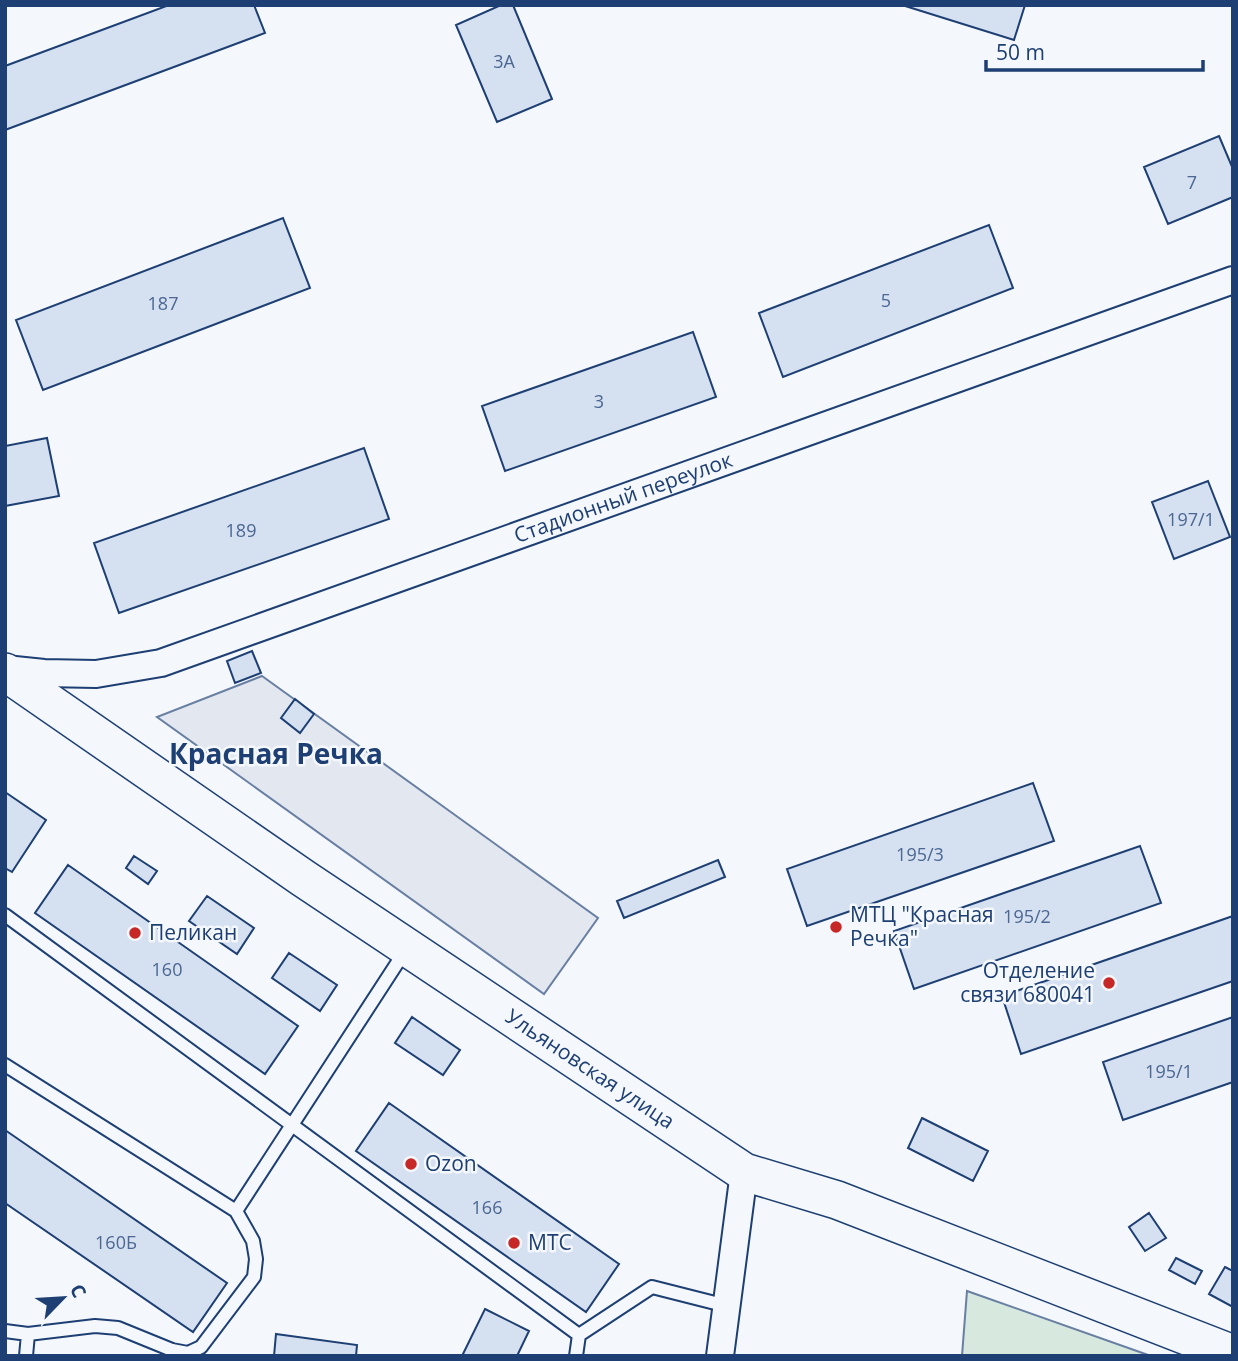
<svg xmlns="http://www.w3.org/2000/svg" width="1238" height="1361" font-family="'Open Sans',sans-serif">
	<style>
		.green { fill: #d7e8df; stroke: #687fa3; stroke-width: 2 }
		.parking { fill: #e3e8f0; stroke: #687fa3; stroke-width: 2 }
		.building { fill: #d5e0f0; stroke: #1d3f73; stroke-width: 2 }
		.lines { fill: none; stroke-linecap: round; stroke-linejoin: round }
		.lane-casing { stroke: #1d3f73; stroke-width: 16 }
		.street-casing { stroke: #1d3f73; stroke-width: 30 }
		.secondary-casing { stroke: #1d3f73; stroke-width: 40 }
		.lane { stroke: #f4f7fb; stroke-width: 12 }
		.street { stroke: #f4f7fb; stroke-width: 26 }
		.secondary { stroke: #f4f7fb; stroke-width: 37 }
		.poi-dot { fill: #c62828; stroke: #f4f7fb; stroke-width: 2.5 }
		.labels { text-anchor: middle; stroke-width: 5; stroke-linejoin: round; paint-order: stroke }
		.number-label { font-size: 18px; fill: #4b6792 }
		.street-label { font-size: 21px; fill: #1d3f73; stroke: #f4f7fb }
		.poi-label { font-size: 21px; fill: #1d3f73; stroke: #f4f7fb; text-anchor: start }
		.district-label { font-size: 28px; font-weight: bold; fill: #1d3f73; stroke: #f4f7fb }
	</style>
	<rect width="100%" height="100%" fill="#f4f7fb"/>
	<path class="green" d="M967 1291 1151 1356H962Z"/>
	<path class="parking" d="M262 676 598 918 544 994 157 717Z"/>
	<path class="building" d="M169 5H254L265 33 5 130V66Z
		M501 5H513L552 99 497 122 456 25Z
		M902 5H1025L1014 40Z
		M1219 136 1233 169V197L1168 224 1144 167Z
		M283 218 310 288 43 390 16 320Z
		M989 225 1013 288 783 377 759 313Z
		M693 332 716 397 505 471 482 406Z
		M47 438 59 496 5 506V446Z
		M364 448 389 519 119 613 94 543Z
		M1208 481 1230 537 1174 559 1152 502Z
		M252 651 261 673 235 683 227 661Z
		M295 699 314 714 300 733 281 718Z
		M1033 783 1054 841 807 926 787 869Z
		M5 792 46 820 12 872 5 868Z
		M1140 846 1161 903 914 989 894 931Z
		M134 856 157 871 148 884 126 868Z
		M718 860 725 877 624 918 617 901Z
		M68 865 298 1026 265 1074 35 913Z
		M207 896 254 928 237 954 189 921Z
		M1233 916V981L1021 1054 1002 996Z
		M289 953 337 985 320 1011 272 978Z
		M412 1017 460 1050 443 1075 395 1043Z
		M1233 1017V1082L1123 1120 1103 1062Z
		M389 1103 619 1264 586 1312 356 1151Z
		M922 1118 988 1151 973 1181 908 1148Z
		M5 1130 227 1283 193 1332 5 1203Z
		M1149 1213 1166 1238 1145 1251 1129 1227Z
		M1176 1258 1202 1271 1195 1284 1169 1270Z
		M1225 1267 1233 1271V1307L1209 1294Z
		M485 1309 529 1331 517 1356H462Z
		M276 1334 357 1345 356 1356H274Z"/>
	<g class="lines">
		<g class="lane-casing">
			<path id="lane" d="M5 915 579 1335 576 1356
				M5 1065 236 1211 253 1241 256 1259 254 1277 201 1347 188 1353 172 1350 118 1328 95 1326 28 1334 5 1331
				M236 1211 405 951
				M579 1335 652 1287 727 1306
				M26 1356 28 1334"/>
		</g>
		<g class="street-casing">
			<g id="street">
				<path id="s1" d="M5 669 44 673 96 674 161 663 1233 280"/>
				<path d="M720 1356 744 1172"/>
			</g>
		</g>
		<g class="secondary-casing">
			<g id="secondary">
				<path id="s2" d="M5 672 303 878 744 1172 837 1200 1233 1354"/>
			</g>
		</g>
		<use href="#lane" class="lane"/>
		<use href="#street" class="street"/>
		<use href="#secondary" class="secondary"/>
	</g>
	<g class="poi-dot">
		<circle cx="836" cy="927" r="7"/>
		<circle cx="135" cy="933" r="7"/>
		<circle cx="1109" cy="983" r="7"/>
		<circle cx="411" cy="1164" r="7"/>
		<circle cx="514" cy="1243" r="7"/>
	</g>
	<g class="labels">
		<g class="number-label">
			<text x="504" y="68">3А</text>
			<text x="1192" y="189">7</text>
			<text x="886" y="307">5</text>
			<text x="163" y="310">187</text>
			<text x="599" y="408">3</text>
			<text x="1191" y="526">197/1</text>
			<text x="241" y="537">189</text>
			<text x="920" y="861">195/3</text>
			<text x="1027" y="923">195/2</text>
			<text x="167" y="976">160</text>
			<text x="1169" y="1078">195/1</text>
			<text x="487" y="1214">166</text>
			<text x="116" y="1249">160Б</text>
		</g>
		<g class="street-label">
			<text dy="7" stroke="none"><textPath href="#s1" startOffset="648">Стадионный переулок</textPath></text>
			<text dy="7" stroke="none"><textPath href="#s2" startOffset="707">Ульяновская улица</textPath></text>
		</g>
		<g class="poi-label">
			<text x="850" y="922">МТЦ "Красная<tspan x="850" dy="24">Речка"</tspan></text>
			<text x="149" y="940">Пеликан</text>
			<text x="1095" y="978" text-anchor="end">Отделение<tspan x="1095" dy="24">связи 680041</tspan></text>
			<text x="425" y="1171">Ozon</text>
			<text x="528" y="1250">МТС</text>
		</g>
		<g class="district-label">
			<text x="276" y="764">Красная Речка</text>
		</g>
	</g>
	<rect width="1238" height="1361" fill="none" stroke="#1d3f73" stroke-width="14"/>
	<g transform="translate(63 1298) rotate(65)" stroke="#f4f7fb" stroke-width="5" paint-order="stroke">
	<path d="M0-5L12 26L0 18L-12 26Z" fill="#1d3f73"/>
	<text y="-10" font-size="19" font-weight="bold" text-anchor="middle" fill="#1d3f73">С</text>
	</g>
	<path d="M986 60v10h217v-10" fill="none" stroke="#1d3f73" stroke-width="3.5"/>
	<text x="996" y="60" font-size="21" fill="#1d3f73" stroke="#f4f7fb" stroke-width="5" paint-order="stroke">50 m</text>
</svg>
